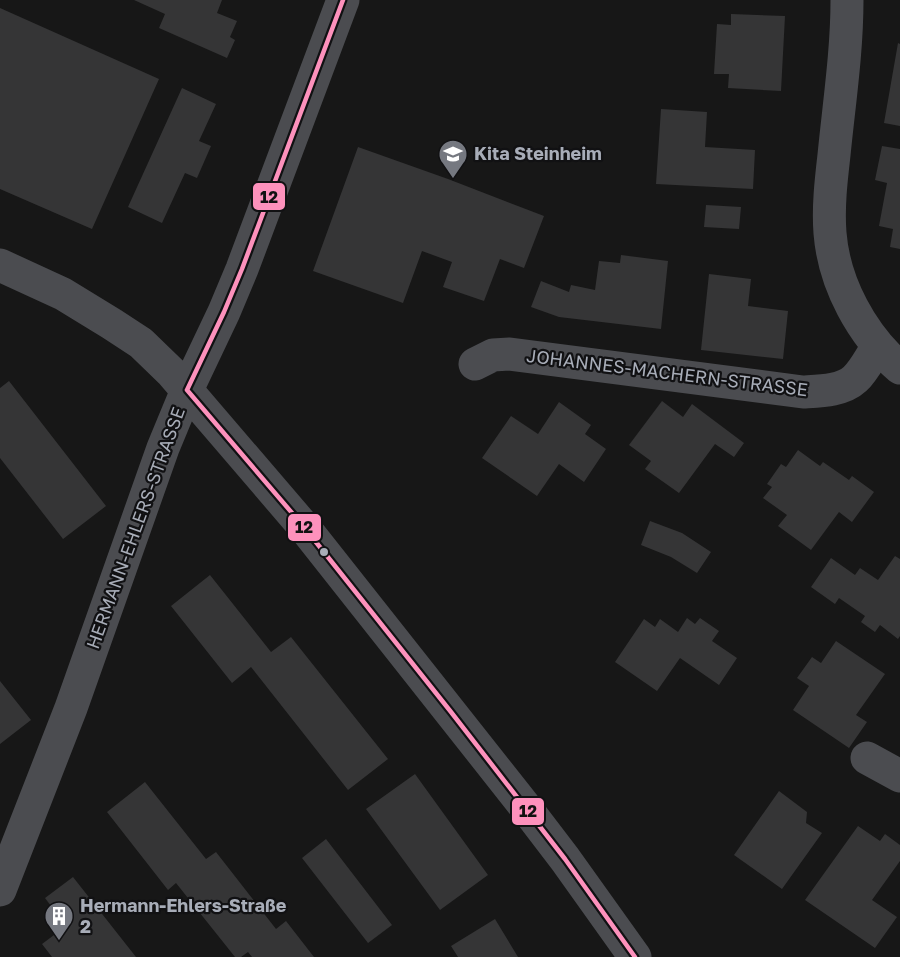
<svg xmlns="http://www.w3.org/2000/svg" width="900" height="957" font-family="'Golos Text',sans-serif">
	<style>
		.building { fill: #353536 }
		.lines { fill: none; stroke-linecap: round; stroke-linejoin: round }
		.street { stroke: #4b4c50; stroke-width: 33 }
		.bus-1-casing { stroke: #111113; stroke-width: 9 }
		.bus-1 { stroke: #fd91bc; stroke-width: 4.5 }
		.bus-dot { fill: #a8adb8; stroke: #111113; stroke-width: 2 }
		.labels { text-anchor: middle; stroke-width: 4.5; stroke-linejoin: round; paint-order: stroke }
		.poi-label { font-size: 18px; font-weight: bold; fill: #a8adb8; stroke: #111113; text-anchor: start }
		.street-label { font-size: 18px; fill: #a8adb8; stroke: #111113 }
		.line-badge { stroke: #111113; stroke-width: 2 }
		.pale-badge-label { font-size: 16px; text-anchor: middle; font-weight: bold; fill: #111 }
	</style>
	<rect width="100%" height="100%" fill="#171717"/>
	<path class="building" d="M134 0H222L217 13 237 21 230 37 235 40 227 58 159 28 165 14Z
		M0 8 159 79 92 229 0 189Z
		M731 14 785 16 781 91 728 88 729 74H714L717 24 731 25Z
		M898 43 900 44V126L884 123Z
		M182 88 216 104 199 141 211 146 197 178 185 173 162 223 128 207Z
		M661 109 707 112 705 147 755 150 753 189 656 184Z
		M882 146 900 149V249L890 247 893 229 879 226 887 183 875 180Z
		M358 147 448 179 544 216 524 268 500 259 484 301 443 287 452 262 422 251 403 303 313 271Z
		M706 205 741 207 739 229 704 227Z
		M621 255 668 261 661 329 559 317 531 307 541 281 569 292 571 285 595 290 599 261 620 263Z
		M709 274 751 279 748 306 788 311 783 359 701 350Z
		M9 381 106 506 63 539 0 458V388Z
		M662 401 683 417 692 404 744 443 734 457 715 444 679 493 645 469 651 461 629 445Z
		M559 402 591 425 585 434 606 449 584 482 559 464 537 496 482 458 511 416 538 434Z
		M798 450 820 466 823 462 849 480 852 476 874 492 852 522 839 512 811 550 778 526 787 515 763 498 772 487 767 484 781 464 786 467Z
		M650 521 682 533 711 552 697 573 671 557 641 545Z
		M895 556 900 559V636L898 639 880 625 875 632 861 622 865 616 839 598 835 604 811 587 831 558 855 575 860 568 878 580Z
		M210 575 271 652 291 637 388 759 348 790 251 667 232 683 171 606Z
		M687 618 695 624 700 618 719 631 712 641 737 658 719 685 680 658 657 691 615 662 644 619 655 627 660 619 678 632Z
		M836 641 885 674 856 715 867 722 849 748 793 710 809 686 797 678 812 657 821 663Z
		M0 681 31 720 0 744Z
		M415 774 488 875 440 910 366 809Z
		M145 782 206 859 216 852 276 929 286 921 314 957H252L248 952 241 957H235L176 883 168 890 107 812Z
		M779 791 807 812 806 823 822 833 782 889 734 855Z
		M858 826 880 841 885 834 900 845V861L872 900 897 917 875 948 805 900Z
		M326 839 392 925 368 943 302 858Z
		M73 877 136 957H52L42 944 66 926 45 898Z
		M495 919 518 957H458L451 946Z"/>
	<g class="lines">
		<path class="street" d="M847 0C847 52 839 104 834 155 831 181 828 207 830 233 834 284 862 335 900 368
			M0 265 63 294 112 324 141 343 172 373 304 527 523 804 565 859 635 957
			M475 364 493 355 510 354 803 392C820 391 842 391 855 379 864 371 871 356 878 346
			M867 758 900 776
			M0 890 71 708 163 448 187 390 224 312 242 269 343 0"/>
		<g class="bus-1-casing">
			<path id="bus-1" d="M187 390 304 527 451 712 565 859 635 957
				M187 390 224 312 242 269 343 0"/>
		</g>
		<use href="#bus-1" class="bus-1"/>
	</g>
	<defs>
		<g id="school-pin" transform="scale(1.5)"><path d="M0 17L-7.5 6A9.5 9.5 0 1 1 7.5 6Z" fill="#757880" stroke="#111113"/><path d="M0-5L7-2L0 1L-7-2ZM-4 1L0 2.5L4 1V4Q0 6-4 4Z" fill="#fff"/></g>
		<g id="building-pin" transform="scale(1.5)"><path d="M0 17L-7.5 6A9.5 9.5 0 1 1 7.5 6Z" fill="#757880" stroke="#111113"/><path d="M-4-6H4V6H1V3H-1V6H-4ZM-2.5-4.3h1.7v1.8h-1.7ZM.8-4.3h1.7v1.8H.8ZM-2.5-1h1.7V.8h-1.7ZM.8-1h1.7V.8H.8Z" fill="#fff"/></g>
	</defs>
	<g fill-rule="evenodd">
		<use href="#school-pin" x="453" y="154"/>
		<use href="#building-pin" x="59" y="916"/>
	</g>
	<circle class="bus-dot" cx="324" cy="552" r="5"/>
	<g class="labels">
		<g class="poi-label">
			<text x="474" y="160">Kita Steinheim</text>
			<text x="80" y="912">Hermann-Ehlers-Straße<tspan x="80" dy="21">2</tspan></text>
		</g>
		<g class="street-label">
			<text transform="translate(667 373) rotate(7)" y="6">JOHANNES-MACHERN-STRASSE</text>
			<text transform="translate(136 528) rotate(-70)" y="6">HERMANN-EHLERS-STRASSE</text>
		</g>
	</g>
	<g class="line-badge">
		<rect x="252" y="182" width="34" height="29" rx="6" fill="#fd91bc"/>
		<rect x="287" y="513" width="35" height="29" rx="6" fill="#fd91bc"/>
		<rect x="511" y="797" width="34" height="29" rx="6" fill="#fd91bc"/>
	</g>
	<g class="pale-badge-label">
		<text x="269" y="203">12</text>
		<text x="304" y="533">12</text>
		<text x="528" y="817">12</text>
	</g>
</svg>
